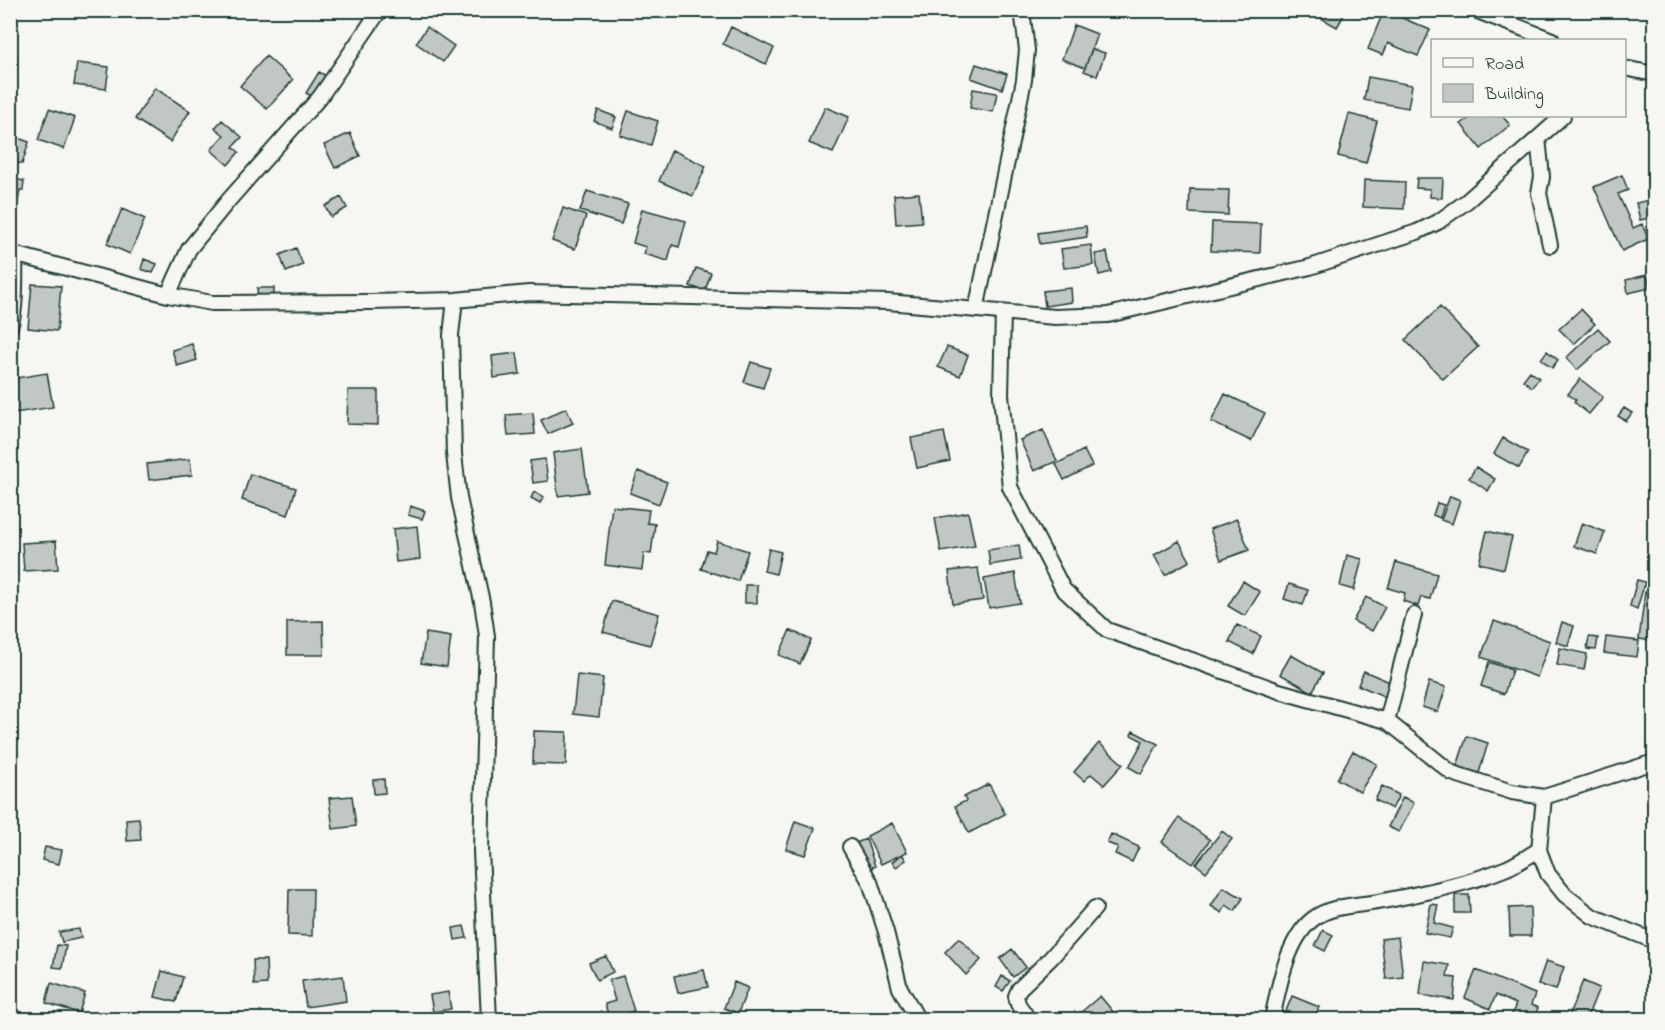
<svg xmlns="http://www.w3.org/2000/svg" width="1665" height="1030" font-family="'Indie Flower',sans-serif">
	<style>
		.building { fill: #c1c8c3; stroke: #1f3d34; stroke-width: 1.5 }
		.lines { fill: none; stroke-linecap: round; stroke-linejoin: round }
		.lane-casing { stroke: #1f3d34; stroke-width: 11 }
		.street-casing { stroke: #1f3d34; stroke-width: 18 }
		.lane { stroke: #f6f6f2; stroke-width: 7 }
		.street { stroke: #f6f6f2; stroke-width: 14 }
	</style>
	<rect width="100%" height="100%" fill="#f6f6f2"/>
	<filter id="ink" filterUnits="userSpaceOnUse"><feTurbulence type="fractalNoise" baseFrequency=".0167" numOctaves="2"/><feDisplacementMap in="SourceGraphic" scale="12" xChannelSelector="R" yChannelSelector="G"/><feConvolveMatrix kernelMatrix="1 2 1 2 8 2 1 2 1" color-interpolation-filters="sRGB"/></filter>
	<g filter="url(#ink)">
		<path class="building" d="M1313 10H1347L1337 27 1312 13Z
			M1384 10 1430 30 1418 56 1388 43 1383 55 1368 49Z
			M1074 25 1097 34 1085 68 1062 59Z
			M427 27 454 46 443 62 416 43Z
			M731 27 774 48 766 64 723 44Z
			M1092 49 1105 53 1097 76 1084 71Z
			M266 56 293 80 267 109 240 86Z
			M77 63 109 67 106 89 74 85Z
			M976 64 1007 74 1002 89 971 78Z
			M319 72 330 78 316 99 306 93Z
			M1368 77 1412 85 1408 108 1364 100Z
			M155 88 190 111 170 142 135 119Z
			M973 89 997 93 993 112 970 108Z
			M825 107 849 117 833 153 809 143Z
			M49 109 75 118 64 149 38 140Z
			M598 110 616 117 612 128 594 121Z
			M628 111 658 121 651 145 620 135Z
			M1349 114 1377 121 1366 163 1338 156Z
			M1472 116H1502L1510 125 1481 149 1461 124Z
			M222 120 242 137 233 147 239 152 228 165 211 150 224 135 215 128Z
			M350 133 360 156 335 168 324 145Z
			M10 135 29 142 22 164 10 160Z
			M672 150 706 166 693 196 659 181Z
			M1622 175 1628 190 1618 194 1633 228 1642 224 1648 239 1622 251 1594 187Z
			M10 178 24 181 23 190H20L16 213 10 212Z
			M1417 178H1443L1442 198 1430 197V189L1416 188Z
			M1364 180 1405 182 1404 209 1363 207Z
			M1190 189 1229 190 1228 215 1189 213Z
			M587 191 628 204 621 224 580 211Z
			M919 193 922 222 896 224 894 195Z
			M341 197 347 208 331 217 325 206Z
			M1654 199V217L1640 220 1636 203Z
			M563 208 586 216 575 249 552 241Z
			M122 209 145 219 130 254 107 244Z
			M642 209 686 221 679 247 672 245 668 261 644 254 646 247 633 243Z
			M1212 222 1261 224 1260 253 1211 251Z
			M1086 226 1087 237 1040 244 1038 233Z
			M1091 245 1093 265 1064 268 1061 249Z
			M296 248 303 265 286 272 280 255Z
			M1107 252 1111 272 1099 275 1095 254Z
			M144 259 157 264 153 273 141 269Z
			M696 268 711 273 705 291 690 286Z
			M1647 275 1650 288 1628 293 1626 280Z
			M32 284 61 286 57 331 28 328Z
			M257 288H274V300H258Z
			M1071 288 1072 302 1045 306 1043 291Z
			M1440 307 1478 347 1443 379 1405 340Z
			M1581 309 1595 324 1574 344 1559 329Z
			M1598 328 1610 341 1577 370 1566 358Z
			M192 344 197 360 177 366 172 350Z
			M947 347 968 355 960 376 938 367Z
			M1547 351 1558 360 1552 368 1541 359Z
			M517 353 520 374 494 378 492 356Z
			M751 362 770 368 763 388 744 382Z
			M1530 371 1539 378 1532 387 1523 380Z
			M47 373 53 407 15 413 10 379Z
			M1580 379 1603 397 1589 414 1574 402 1576 400 1568 394Z
			M348 390H378V425L347 424Z
			M1225 394 1265 413 1251 441 1211 422Z
			M566 408 573 423 548 434 541 420Z
			M1624 408 1632 413 1626 421 1618 416Z
			M533 413 535 434 508 436 506 415Z
			M1043 430 1057 461 1034 471 1020 440Z
			M944 432 950 461 917 468 911 438Z
			M1503 438 1528 452 1519 468 1494 454Z
			M582 449 588 492 558 496 553 453Z
			M1084 450 1092 466 1064 480 1056 464Z
			M190 459 192 475 149 480 147 464Z
			M545 459 548 481 533 483 530 461Z
			M1476 467 1495 479 1488 491 1469 478Z
			M638 471 667 482 659 504 630 493Z
			M250 474 296 488 288 515 242 500Z
			M534 492 544 497 540 503 531 498Z
			M1450 496 1460 500 1452 524 1441 520Z
			M1437 503 1444 505 1440 518 1433 515Z
			M410 506 425 511 422 519 408 515Z
			M612 506 649 510 647 523 655 524 651 554 644 553 642 570 605 565Z
			M968 512 975 546 941 552 935 518Z
			M1237 519 1249 550 1221 560 1210 529Z
			M1582 523 1605 532 1597 554 1574 546Z
			M417 526 420 559 396 562 393 529Z
			M1487 531 1512 537 1504 569 1479 563Z
			M56 541 58 569 24 571 22 543Z
			M717 541 748 551 738 581 701 569 707 550 714 552Z
			M1179 541 1190 561 1165 575 1154 555Z
			M1019 545 1021 560 990 565 988 550Z
			M769 549 781 552 776 574 764 571Z
			M1347 555 1362 559 1354 590 1340 586Z
			M1396 562 1437 574 1430 599 1421 597 1418 606 1403 601 1405 593 1388 588Z
			M978 568 983 600 953 604 949 571Z
			M1015 573 1020 603 989 608 984 579Z
			M1637 580 1645 582 1637 609 1630 606Z
			M1243 581 1260 592 1245 616 1228 606Z
			M1289 584 1308 590 1303 605 1284 599Z
			M745 585H757V603H745Z
			M1645 592 1654 593V641L1639 639Z
			M1366 597 1385 607 1372 631 1353 621Z
			M612 601 659 614 650 645 603 632Z
			M323 621 324 655H287V622Z
			M1494 621 1550 641 1537 677 1481 657Z
			M1562 622 1574 626 1568 646 1556 642Z
			M1237 625 1261 636 1253 654 1229 642Z
			M790 630 811 640 800 664 779 655Z
			M426 633 451 637 447 667 421 663Z
			M1589 637 1598 638 1596 650 1587 649Z
			M1606 637 1639 641 1637 657 1604 653Z
			M1560 648 1587 654 1584 670 1557 665Z
			M1291 655 1323 673 1312 692 1280 674Z
			M1489 662 1512 670 1504 694 1481 686Z
			M1364 671 1392 683 1386 697 1358 685Z
			M577 675 603 678 599 717 573 714Z
			M1429 682 1446 687 1438 712 1422 707Z
			M534 731 567 732 566 765 533 764Z
			M1133 731 1158 744 1141 774 1129 767 1143 741 1131 735Z
			M1467 736 1488 743 1479 773 1457 766Z
			M1099 743 1123 764 1104 785 1091 774 1084 781 1074 772Z
			M1353 751 1377 764 1360 792 1337 779Z
			M384 779 385 793 374 794 373 780Z
			M989 784 1005 814 969 833 955 806 966 801 964 797Z
			M1382 786 1399 795 1392 809 1375 800Z
			M352 796 356 826 333 829 329 798Z
			M1403 797 1414 803 1399 832 1388 827Z
			M139 818 141 840 127 841 126 819Z
			M1179 818 1210 840 1193 864 1162 842Z
			M795 821 815 828 805 855 786 849Z
			M892 823 907 852 881 864 867 836Z
			M1222 831 1232 839 1206 872 1196 864Z
			M1111 834 1139 847 1132 862 1115 854 1118 847 1107 843Z
			M866 839 875 866 864 870 856 843Z
			M45 847 62 850 59 864 42 860Z
			M902 854 906 860 896 867 892 862Z
			M1223 887 1243 898 1235 911 1226 905 1222 913 1211 906Z
			M289 889H313L312 936 288 935Z
			M1455 895H1469L1470 913H1455Z
			M1431 904 1438 905 1434 923 1453 928 1450 938 1425 933Z
			M1530 907 1531 936H1510L1509 908Z
			M464 926 467 938 455 940 453 928Z
			M79 929 81 938 62 942 59 932Z
			M1323 930 1333 935 1325 951 1315 946Z
			M1398 937 1403 977 1386 979 1381 939Z
			M959 938 981 960 966 975 945 952Z
			M57 945 66 946 62 968 53 967Z
			M1012 949 1026 967 1013 977 1000 959Z
			M606 956 613 972 597 980 589 963Z
			M253 960H266L267 984 254 985Z
			M1424 961 1449 965 1447 977 1456 978 1454 1000 1420 995Z
			M1546 961 1564 967 1556 990 1538 984Z
			M704 970 708 987 678 993 674 976Z
			M1476 970 1535 994 1531 1005 1538 1008 1533 1020H1526L1512 1014 1516 1004 1496 995 1490 1009 1465 998Z
			M162 971 183 977 176 1002 155 997Z
			M343 976 346 1001 306 1007 302 981Z
			M623 976 634 1011 609 1018 605 1004 615 1001 609 980Z
			M1002 976 1010 981 1003 991 996 987Z
			M1583 981 1599 988 1586 1020H1567Z
			M734 982 748 988 738 1013 724 1008Z
			M51 983 85 993 79 1013 46 1003Z
			M448 992 451 1009 433 1012 430 995Z
			M1100 996 1120 1020H1085L1080 1013Z
			M1292 996 1319 1007 1314 1020H1291L1284 1016Z
			M1628 1012 1642 1015V1020H1626Z"/>
		<g class="lines">
			<g class="lane-casing">
				<path id="lane" d="M10 335C21 318 18 276 19 255"/>
			</g>
			<g class="street-casing">
				<path id="street" d="M1475 10 1552 40
					M1624 68 1654 74
					M1538 138 1542 177 1539 193 1550 245
					M10 253 168 295 212 303 370 302 455 300 529 293 888 302 1055 317 1108 315 1310 267 1417 232 1438 222 1467 201 1563 116
					M168 295 189 249 228 201 320 97 380 10
					M455 300 451 335 454 454 459 498 482 602 487 636 481 851 489 1020
					M976 310 1024 80 1027 50 1022 10
					M1003 313 1001 395 1010 487 1063 589 1107 630 1279 691 1387 721 1452 773 1512 792 1544 797 1654 762
					M1387 721 1414 615
					M1544 797 1539 850 1548 874 1565 895 1592 916 1654 941
					M850 847 870 882 886 932 900 988 918 1020
					M1029 1020 1018 1004 1016 996 1019 989 1050 959 1095 908
					M1272 1020C1278 989 1287 939 1313 919 1332 904 1360 906 1383 901 1424 893 1468 884 1507 868 1518 863 1528 856 1539 850"/>
			</g>
			<use href="#lane" class="lane"/>
			<use href="#street" class="street"/>
		</g>
	</g>
	<rect width="1665" height="1030" fill="none" stroke="#f6f6f2" stroke-width="36"/>
	<rect x="18" y="18" width="1629" height="994" fill="none" stroke="#1f3d34" stroke-width="2" filter="url(#ink)"/>
	<rect x="1431" y="39" width="195" height="78" fill="#f6f6f2" stroke="#a0aca6" stroke-width="1.5"/>
	<rect x="1443" y="58" width="30" height="9" fill="#f6f6f2" stroke="#a0aca6" stroke-width="1.5"/>
	<text x="1485" y="69" font-size="18" fill="#1f3d34">Road</text>
	<rect x="1443" y="84" width="30" height="18" fill="#c1c8c3" stroke="#a0aca6" stroke-width="1.5"/>
	<text x="1485" y="99" font-size="18" fill="#1f3d34">Building</text>
</svg>
